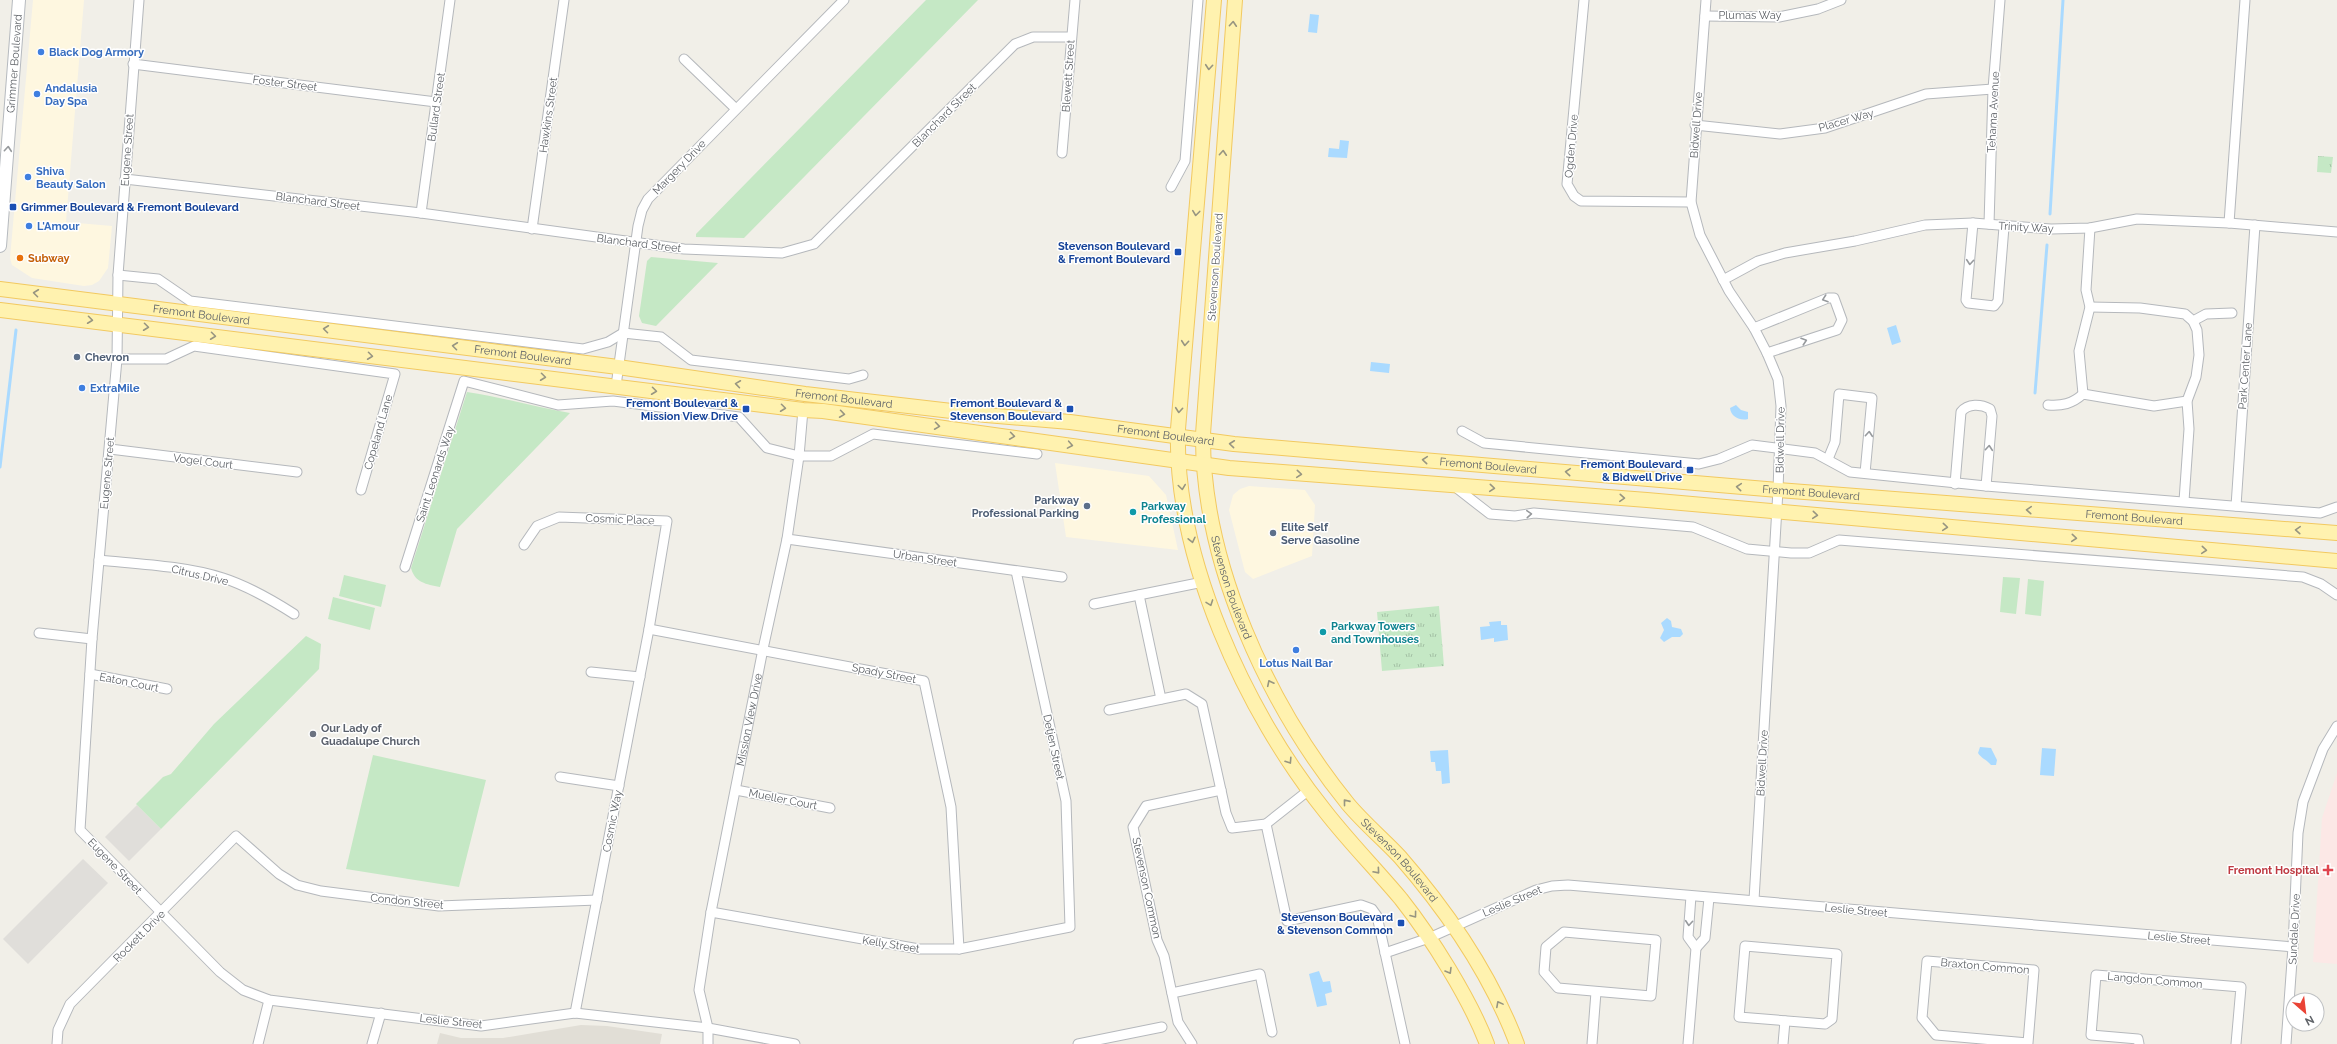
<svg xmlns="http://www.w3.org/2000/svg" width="2337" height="1044" font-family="Raleway,sans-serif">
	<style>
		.commercial { fill: #fef7e0 }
		.industrial { fill: #e0deda }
		.education { fill: #e1ded6 }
		.medical { fill: #fce8e6 }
		.grass { fill: #c5e8c5 }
		.park { fill: url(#park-tufts) }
		.water { fill: #aadaff }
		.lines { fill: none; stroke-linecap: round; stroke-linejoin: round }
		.stream { stroke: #aadaff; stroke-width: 3 }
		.minor-casing { stroke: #b5b8bc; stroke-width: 11 }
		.secondary-casing { stroke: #b6babf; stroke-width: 14 }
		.primary-casing { stroke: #f2c960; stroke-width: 16 }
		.minor { stroke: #fff; stroke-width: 9 }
		.secondary { stroke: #fff; stroke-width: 12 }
		.primary { stroke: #fff2af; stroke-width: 14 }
		.oneway { stroke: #979581 }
		.oneway2 { stroke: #979a9d }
		.shop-dot { fill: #3f7fe0; stroke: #fff; stroke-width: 1.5 }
		.transit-dot { fill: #1a4fb4; stroke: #fff; stroke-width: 1.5 }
		.food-dot { fill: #e8710a; stroke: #fff; stroke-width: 1.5 }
		.service-dot { fill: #5c6f8a; stroke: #fff; stroke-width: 1.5 }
		.culture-dot { fill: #0f9aa8; stroke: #fff; stroke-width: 1.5 }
		.worship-dot { fill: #6b7280; stroke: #fff; stroke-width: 1.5 }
		.health-dot { fill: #e0444e; stroke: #fff; stroke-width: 1.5 }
		.labels { text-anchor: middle; stroke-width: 3; stroke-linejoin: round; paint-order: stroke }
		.street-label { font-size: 11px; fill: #5f6368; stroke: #fff }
		.shop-label { font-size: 11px; font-weight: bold; fill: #366cbe; stroke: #fff; text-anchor: start }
		.transit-label { font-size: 11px; font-weight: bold; fill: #164399; stroke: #fff; text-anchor: end }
		.food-label { font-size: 11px; font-weight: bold; fill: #c56008; stroke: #fff; text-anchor: start }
		.service-label { font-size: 11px; font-weight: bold; fill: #4e5e75; stroke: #fff; text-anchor: start }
		.culture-label { font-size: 11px; font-weight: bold; fill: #0d838f; stroke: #fff; text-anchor: start }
		.worship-label { font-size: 11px; font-weight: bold; fill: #5b616d; stroke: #fff; text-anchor: start }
		.health-label { font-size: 11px; font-weight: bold; fill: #be3a42; stroke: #fff; text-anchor: end }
	</style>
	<defs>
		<pattern id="park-tufts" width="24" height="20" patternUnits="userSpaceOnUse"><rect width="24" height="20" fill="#c5e8c5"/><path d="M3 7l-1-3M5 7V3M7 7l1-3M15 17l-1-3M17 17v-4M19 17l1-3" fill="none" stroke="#a3c0a4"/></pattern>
	</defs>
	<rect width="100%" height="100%" fill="#f1efe8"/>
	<path class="commercial" d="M33 0H84L66 222 112 226 108 268 99 281 92 285 84 286 32 278 12 265 10 258Z
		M1055 463 1149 476 1166 495 1178 550 1066 537Z
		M1249 486 1305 490 1315 505 1312 556 1253 579 1245 572 1229 510 1233 495 1240 489Z"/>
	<path class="industrial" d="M137 805 161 829 129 861 105 837Z
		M83 859 108 883 28 964 3 939Z"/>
	<path class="education" d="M581 1025 607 1026 662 1034 660 1044H437L440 1033 461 1038H503Z"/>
	<path class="medical" d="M2337 773V964L2313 962 2322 818Z"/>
	<path class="grass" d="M926 0H978L744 238 696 237V234Z
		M651 257 718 263 656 326 642 323 639 316 647 261Z
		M467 392C502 397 535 407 570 413L457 529 440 587C426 584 415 583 411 568Z
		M344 575 386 585 381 607 339 596Z
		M2003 577 2020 578 2016 614 2000 612Z
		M2028 579 2044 581 2041 616 2025 614Z
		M333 597 375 608 370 630 328 619Z
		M306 636 321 644 319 669 161 829 136 804 163 777 171 774 214 724Z
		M373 755 486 780 459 887 346 869Z"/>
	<path class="park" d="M2318 156 2333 157 2331 173 2317 172Z
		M1439 606 1444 666 1382 671 1377 612Z"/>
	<path class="water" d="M1310 14 1319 15 1317 33 1308 32Z
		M1340 140 1349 141 1347 158 1328 157 1329 148 1339 149Z
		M1896 325 1901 342 1892 345 1887 328Z
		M1371 362 1390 364 1389 373 1370 371Z
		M1736 405 1741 410 1748 412V419C1740 421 1731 417 1730 408Z
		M1667 618 1671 621 1672 627 1681 629 1683 634 1680 637H1672L1664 642 1660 638 1664 630 1661 623Z
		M1501 621V625H1507L1508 640 1494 642V638L1481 640 1480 627 1490 626 1489 622Z
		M1980 747 1991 748 1997 760 1996 765H1991C1987 760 1981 758 1978 753Z
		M2042 748 2056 749 2054 776 2040 775Z
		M1448 750 1450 783 1442 784 1441 771H1436L1435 762H1431L1430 751Z
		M1319 971 1323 982 1330 981 1332 992 1325 994 1327 1005 1317 1007 1309 974Z"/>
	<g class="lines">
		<path class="stream" d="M2050 214 2063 0
			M2035 393 2047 245
			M0 467 16 330"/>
		<g class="minor-casing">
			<g id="minor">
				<path d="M139 0 118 275 117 359 92 639 80 830 220 972 243 990 269 1000 481 1026 575 1013 708 1028 795 1044"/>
				<path d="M1584 0 1567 184 1574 196 1581 201 1691 202"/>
				<path d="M1706 0 1691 202 1700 235 1729 291 1754 328 1767 353 1778 379 1781 406 1778 490 1754 900"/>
				<path d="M1705 16 1779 17 1818 9 1841 0"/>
				<path d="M684 59 736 109"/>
				<path d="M133 64 436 102"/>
				<path d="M1695 125 1780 134 1825 128 1926 94 1993 89"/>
				<path d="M1062 153 1075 0"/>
				<path d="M125 179 421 213 684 249 782 253 814 244 1015 44 1033 37H1071"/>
				<path d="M1171 187 1185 161 1198 0"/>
				<path d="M421 213 450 0"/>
				<path d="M1973 223 1966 300 1968 303 1994 306 1998 301 2004 227"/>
				<path d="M2229 223 2245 0"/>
				<path d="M1989 224 1993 89 2000 0"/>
				<path d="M532 229 564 0"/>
				<path d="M118 275 158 279 190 301 583 349 608 342 623 333 661 337 691 360 849 379 863 375"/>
				<path d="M1723 280 1758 261 1785 253 1855 241 1925 225 1973 223 2051 229 2090 228 2137 219 2229 223 2337 232"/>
				<path d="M2090 307 2140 308 2185 314 2193 321 2206 314 2232 313"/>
				<path d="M1754 328 1828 298H1834L1842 320 1837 330 1767 353"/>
				<path d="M117 359H166L194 346 395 374 361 490"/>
				<path d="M616 386 638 226 642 210 648 199 844 0"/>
				<path d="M2083 394 2079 351 2090 307 2086 290 2090 228"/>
				<path d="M2048 405C2062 406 2072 404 2083 394L2154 406 2187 401"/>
				<path d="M1462 431 1484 443 1699 464 1719 459 1752 445 1815 453 1850 472 1986 486 2320 513 2337 507"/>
				<path d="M110 449 297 472"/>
				<path d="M1828 459 1835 442 1839 394 1872 398 1865 473"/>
				<path d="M1955 484 1961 412C1968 403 1981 404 1990 409L1992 416 1986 486"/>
				<path d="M1454 486 1490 514 1515 516 1534 513 1693 527 1747 549 1791 553H1809L1839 540 2303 577 2321 584 2337 595"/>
				<path d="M2184 501 2189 429 2187 401 2196 377 2199 355 2197 330 2193 321"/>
				<path d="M2236 506 2255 225"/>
				<path d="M787 539 1062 577"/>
				<path d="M524 545 537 526 559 517 667 521 649 629 575 1013"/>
				<path d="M99 560C139 564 185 566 223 578 248 586 272 600 294 614"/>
				<path d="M405 567 464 381 558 405 613 401 739 417 767 448 799 456H831L873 434 1037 454"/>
				<path d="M1139 595 1161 699"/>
				<path d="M1094 604 1203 582"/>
				<path d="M649 629 924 681 951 807 959 949"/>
				<path d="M39 633 92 639"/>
				<path d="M591 672 640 677"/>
				<path d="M90 674 167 689"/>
				<path d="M1109 710 1186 694 1202 704 1226 813 1232 828 1266 824 1287 921 1361 905 1372 909 1377 916 1405 1044"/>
				<path d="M560 777 619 786"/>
				<path d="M736 790 830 808"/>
				<path d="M1266 824 1309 790"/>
				<path d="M711 912 919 949H959L1070 927 1066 801 1016 571"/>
				<path d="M1564 932 1656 940 1651 996 1558 988 1544 972 1546 947Z"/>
				<path d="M1745 946 1837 954 1832 1019 1825 1024 1739 1017Z"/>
				<path d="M1696 948 1705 938 1709 898"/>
				<path d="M1385 953 1429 938 1536 890 1552 886 1568 885 2293 947"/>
				<path d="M1927 961 2034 970 2028 1043 1936 1035 1922 1018Z"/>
				<path d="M1172 993 1260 974 1272 1032"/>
				<path d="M57 1044 58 1030 70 1004 236 836 279 874 297 885 321 891 439 906 597 900"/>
				<path d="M258 1044 269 1000"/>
				<path d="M372 1044 381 1013"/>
				<path id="s1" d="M708 1044V1028L699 990 711 912 763 649 787 539 799 456 803 410"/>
				<path d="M1078 1044 1162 1027"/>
				<path d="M1192 1044 1178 1022 1164 956 1157 940 1133 827 1146 806 1221 790"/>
				<path d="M1592 1044 1596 992"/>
				<path d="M1688 1044 1696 948 1688 937 1691 896"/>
				<path d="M1783 1044 1785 1021"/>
				<path d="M2139 1044 2138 1039 2091 1035 2096 975 2241 987 2236 1044"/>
				<path d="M2286 1044 2293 947 2298 833 2303 802 2323 749 2337 726"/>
			</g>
		</g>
		<g class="secondary-casing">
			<g id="secondary">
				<path id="s2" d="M0 246 19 0"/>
			</g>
		</g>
		<g class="primary-casing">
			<g id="primary">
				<path d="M1214 0 1178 429C1174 557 1246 713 1325 811 1349 842 1376 869 1401 899 1431 937 1470 999 1487 1044"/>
				<path id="s3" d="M1235 0 1203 434C1202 563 1268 705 1348 804 1364 823 1383 839 1400 857 1448 912 1491 975 1517 1044"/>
				<path id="s4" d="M0 289 618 367 805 394 986 415 1070 422 1234 444 1778 490 2337 533"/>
				<path d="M0 310 803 410 823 411 1229 468 1647 500 2337 561"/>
			</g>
		</g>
		<use href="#minor" class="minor"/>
		<use href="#secondary" class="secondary"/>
		<use href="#primary" class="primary"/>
	</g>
	<defs><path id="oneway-chevron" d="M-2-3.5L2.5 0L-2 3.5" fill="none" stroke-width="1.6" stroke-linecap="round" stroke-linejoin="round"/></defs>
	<g class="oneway">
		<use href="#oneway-chevron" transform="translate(1233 24) rotate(-86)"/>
		<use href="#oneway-chevron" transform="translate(1209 67) rotate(95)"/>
		<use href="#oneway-chevron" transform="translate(1223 153) rotate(-86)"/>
		<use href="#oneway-chevron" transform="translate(1196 213) rotate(97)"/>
		<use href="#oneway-chevron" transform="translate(36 293) rotate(-173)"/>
		<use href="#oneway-chevron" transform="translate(90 320) rotate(7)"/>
		<use href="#oneway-chevron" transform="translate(146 327) rotate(7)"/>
		<use href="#oneway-chevron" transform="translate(326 329) rotate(-173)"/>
		<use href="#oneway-chevron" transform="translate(213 336) rotate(7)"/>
		<use href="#oneway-chevron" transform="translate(1185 343) rotate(95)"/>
		<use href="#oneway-chevron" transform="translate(455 346) rotate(-173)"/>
		<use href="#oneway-chevron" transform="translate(370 356) rotate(7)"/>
		<use href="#oneway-chevron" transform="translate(543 377) rotate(7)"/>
		<use href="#oneway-chevron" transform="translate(738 384) rotate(-172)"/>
		<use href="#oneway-chevron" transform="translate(654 391) rotate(7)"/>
		<use href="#oneway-chevron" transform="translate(783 408) rotate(7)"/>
		<use href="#oneway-chevron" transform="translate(1179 410) rotate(95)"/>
		<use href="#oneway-chevron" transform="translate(842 414) rotate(8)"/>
		<use href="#oneway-chevron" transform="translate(937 426) rotate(8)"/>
		<use href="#oneway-chevron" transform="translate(1012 436) rotate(8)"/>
		<use href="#oneway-chevron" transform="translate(1232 444) rotate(-174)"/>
		<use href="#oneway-chevron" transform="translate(1070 445) rotate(10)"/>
		<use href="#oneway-chevron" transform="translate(1425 460) rotate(-175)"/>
		<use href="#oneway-chevron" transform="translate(1568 472) rotate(-175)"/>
		<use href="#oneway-chevron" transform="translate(1299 474) rotate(5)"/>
		<use href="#oneway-chevron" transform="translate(1182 487) rotate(82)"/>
		<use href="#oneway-chevron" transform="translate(1739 487) rotate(-175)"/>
		<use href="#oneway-chevron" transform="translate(1492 488) rotate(5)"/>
		<use href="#oneway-chevron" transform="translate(1622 498) rotate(4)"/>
		<use href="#oneway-chevron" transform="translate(2029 510) rotate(-176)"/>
		<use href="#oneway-chevron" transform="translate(1815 515) rotate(5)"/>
		<use href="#oneway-chevron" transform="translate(1945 527) rotate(5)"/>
		<use href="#oneway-chevron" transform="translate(2298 530) rotate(-176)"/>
		<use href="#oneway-chevron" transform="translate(2074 538) rotate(5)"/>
		<use href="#oneway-chevron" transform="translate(1192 540) rotate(77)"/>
		<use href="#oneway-chevron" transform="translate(2204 550) rotate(5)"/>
		<use href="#oneway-chevron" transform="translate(1210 603) rotate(70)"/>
		<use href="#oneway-chevron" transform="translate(1270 683) rotate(-116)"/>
		<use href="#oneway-chevron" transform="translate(1289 761) rotate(57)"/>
		<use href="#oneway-chevron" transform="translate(1346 802) rotate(-129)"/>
		<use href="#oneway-chevron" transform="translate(1377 871) rotate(49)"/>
		<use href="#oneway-chevron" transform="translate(1414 915) rotate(53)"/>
		<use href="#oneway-chevron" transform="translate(1449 971) rotate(59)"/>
		<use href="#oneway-chevron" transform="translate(1499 1004) rotate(-118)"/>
	</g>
	<g class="oneway2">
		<use href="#oneway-chevron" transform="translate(8 149) rotate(-85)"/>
		<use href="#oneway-chevron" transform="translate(1970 262) rotate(95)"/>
		<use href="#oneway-chevron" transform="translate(1825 299) rotate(161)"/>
		<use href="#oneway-chevron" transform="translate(1804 341) rotate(-18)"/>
		<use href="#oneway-chevron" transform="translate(1869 434) rotate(-85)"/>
		<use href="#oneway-chevron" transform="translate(1989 448) rotate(-85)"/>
		<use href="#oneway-chevron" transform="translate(1529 514) rotate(-4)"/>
		<use href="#oneway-chevron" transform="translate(1689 923) rotate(95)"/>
	</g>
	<g class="shop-dot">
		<circle cx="41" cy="52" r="4"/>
		<circle cx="37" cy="94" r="4"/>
		<circle cx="28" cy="177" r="4"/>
		<circle cx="29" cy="226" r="4"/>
		<circle cx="82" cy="388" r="4"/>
		<circle cx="1296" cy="650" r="4"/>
	</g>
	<g class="transit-dot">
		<rect x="9" y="203" width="8" height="8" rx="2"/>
		<rect x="1174" y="248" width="8" height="8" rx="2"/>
		<rect x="742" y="405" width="8" height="8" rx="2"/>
		<rect x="1066" y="405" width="8" height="8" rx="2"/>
		<rect x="1686" y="466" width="8" height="8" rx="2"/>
		<rect x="1397" y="919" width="8" height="8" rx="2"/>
	</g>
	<circle class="food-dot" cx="20" cy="258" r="4"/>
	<g class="service-dot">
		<circle cx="77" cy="357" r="4"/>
		<circle cx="1087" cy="506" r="4"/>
		<circle cx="1273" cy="533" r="4"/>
	</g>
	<g class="culture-dot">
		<circle cx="1133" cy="512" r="4"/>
		<circle cx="1323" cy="632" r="4"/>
	</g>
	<circle class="worship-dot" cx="313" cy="734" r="4"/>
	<path class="health-dot" d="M2326 864h4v4h4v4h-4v4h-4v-4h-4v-4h4z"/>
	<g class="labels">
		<g class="street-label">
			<text x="1750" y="19">Plumas Way</text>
			<text dy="4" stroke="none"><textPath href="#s2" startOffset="183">Grimmer Boulevard</textPath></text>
			<text transform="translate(1068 76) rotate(-86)" y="4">Blewett Street</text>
			<text transform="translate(285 83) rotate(7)" y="4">Foster Street</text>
			<text transform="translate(436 107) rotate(-82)" y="4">Bullard Street</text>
			<text transform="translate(1993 112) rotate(-87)" y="4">Tehama Avenue</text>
			<text transform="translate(548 115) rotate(-82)" y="4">Hawkins Street</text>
			<text transform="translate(944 115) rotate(-45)" y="4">Blanchard Street</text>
			<text transform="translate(1846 120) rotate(-16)" y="4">Placer Way</text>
			<text transform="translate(1696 125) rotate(-86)" y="4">Bidwell Drive</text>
			<text transform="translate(1571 146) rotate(-85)" y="4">Ogden Drive</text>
			<text transform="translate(127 150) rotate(-86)" y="4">Eugene Street</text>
			<text transform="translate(679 167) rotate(-46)" y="4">Margery Drive</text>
			<text transform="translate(318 201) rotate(7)" y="4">Blanchard Street</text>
			<text transform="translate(2026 227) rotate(3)" y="4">Trinity Way</text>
			<text transform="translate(639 243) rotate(7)" y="4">Blanchard Street</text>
			<text transform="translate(1215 267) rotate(-86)" y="4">Stevenson Boulevard</text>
			<text dy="4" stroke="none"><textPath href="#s4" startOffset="203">Fremont Boulevard</textPath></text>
			<text dy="4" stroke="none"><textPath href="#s4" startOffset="527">Fremont Boulevard</textPath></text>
			<text transform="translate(2245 366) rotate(-86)" y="4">Park Center Lane</text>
			<text dy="4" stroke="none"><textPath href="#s4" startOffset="851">Fremont Boulevard</textPath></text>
			<text transform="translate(378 432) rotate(-74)" y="4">Copeland Lane</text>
			<text dy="4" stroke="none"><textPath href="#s4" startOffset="1175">Fremont Boulevard</textPath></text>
			<text transform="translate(1780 440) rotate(-89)" y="4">Bidwell Drive</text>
			<text transform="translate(203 461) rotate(7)" y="4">Vogel Court</text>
			<text dy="4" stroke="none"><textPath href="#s4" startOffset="1499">Fremont Boulevard</textPath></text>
			<text transform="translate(107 473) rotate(-85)" y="4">Eugene Street</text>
			<text transform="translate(435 474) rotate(-72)" y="4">Saint Leonards Way</text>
			<text dy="4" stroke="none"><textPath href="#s4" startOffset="1823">Fremont Boulevard</textPath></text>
			<text dy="4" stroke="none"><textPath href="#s4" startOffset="2147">Fremont Boulevard</textPath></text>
			<text transform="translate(620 519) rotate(2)" y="4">Cosmic Place</text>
			<text transform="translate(925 558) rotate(8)" y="4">Urban Street</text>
			<text transform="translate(200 575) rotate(13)" y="4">Citrus Drive</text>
			<text dy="4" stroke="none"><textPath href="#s3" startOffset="592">Stevenson Boulevard</textPath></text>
			<text transform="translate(884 673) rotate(11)" y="4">Spady Street</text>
			<text transform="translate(129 682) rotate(11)" y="4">Eaton Court</text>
			<text dy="4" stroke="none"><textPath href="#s1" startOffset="330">Mission View Drive</textPath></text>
			<text transform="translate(1054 747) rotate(78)" y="4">Detjen Street</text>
			<text transform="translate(1762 763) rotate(-87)" y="4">Bidwell Drive</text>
			<text transform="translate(783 799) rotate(11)" y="4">Mueller Court</text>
			<text transform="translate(612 821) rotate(-79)" y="4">Cosmic Way</text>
			<text dy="4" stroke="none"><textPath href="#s3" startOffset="916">Stevenson Boulevard</textPath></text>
			<text transform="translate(115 866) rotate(46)" y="4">Eugene Street</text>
			<text transform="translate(1147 888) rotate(78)" y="4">Stevenson Common</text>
			<text transform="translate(407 901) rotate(6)" y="4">Condon Street</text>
			<text transform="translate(1512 901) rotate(-23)" y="4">Leslie Street</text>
			<text transform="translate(1856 910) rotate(5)" y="4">Leslie Street</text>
			<text transform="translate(2294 929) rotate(-87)" y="4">Sundale Drive</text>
			<text transform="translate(139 936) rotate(-45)" y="4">Rockett Drive</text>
			<text transform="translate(2179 938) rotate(5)" y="4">Leslie Street</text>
			<text transform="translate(891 944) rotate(9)" y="4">Kelly Street</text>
			<text transform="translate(1985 966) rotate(5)" y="4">Braxton Common</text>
			<text transform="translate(2155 980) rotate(5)" y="4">Langdon Common</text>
			<text transform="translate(451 1021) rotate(6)" y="4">Leslie Street</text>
		</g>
		<g class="shop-label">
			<text x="49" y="56">Black Dog Armory</text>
			<text x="45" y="92">Andalusia<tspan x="45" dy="13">Day Spa</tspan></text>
			<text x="36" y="175">Shiva<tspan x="36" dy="13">Beauty Salon</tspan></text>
			<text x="37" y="230">L'Amour</text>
			<text x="90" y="392">ExtraMile</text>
			<text x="1296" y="667" text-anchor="middle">Lotus Nail Bar</text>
		</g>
		<g class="transit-label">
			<text x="21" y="211" text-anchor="start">Grimmer Boulevard &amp; Fremont Boulevard</text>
			<text x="1170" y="250">Stevenson Boulevard<tspan x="1170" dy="13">&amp; Fremont Boulevard</tspan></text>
			<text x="738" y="407">Fremont Boulevard &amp;<tspan x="738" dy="13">Mission View Drive</tspan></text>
			<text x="1062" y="407">Fremont Boulevard &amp;<tspan x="1062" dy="13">Stevenson Boulevard</tspan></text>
			<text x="1682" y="468">Fremont Boulevard<tspan x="1682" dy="13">&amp; Bidwell Drive</tspan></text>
			<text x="1393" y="921">Stevenson Boulevard<tspan x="1393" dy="13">&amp; Stevenson Common</tspan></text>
		</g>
		<g class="food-label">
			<text x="28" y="262">Subway</text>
		</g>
		<g class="service-label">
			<text x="85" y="361">Chevron</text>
			<text x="1079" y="504" text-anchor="end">Parkway<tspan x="1079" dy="13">Professional Parking</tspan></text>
			<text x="1281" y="531">Elite Self<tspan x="1281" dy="13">Serve Gasoline</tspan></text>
		</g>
		<g class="culture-label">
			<text x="1141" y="510">Parkway<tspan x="1141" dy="13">Professional</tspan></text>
			<text x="1331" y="630">Parkway Towers<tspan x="1331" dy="13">and Townhouses</tspan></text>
		</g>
		<g class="worship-label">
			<text x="321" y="732">Our Lady of<tspan x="321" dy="13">Guadalupe Church</tspan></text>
		</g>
		<g class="health-label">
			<text x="2319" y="874">Fremont Hospital</text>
		</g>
	</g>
	<g transform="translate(2305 1012) rotate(152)"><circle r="19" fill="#ffffff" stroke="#bfc1c3"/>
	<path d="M0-3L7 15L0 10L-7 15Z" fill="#ea4335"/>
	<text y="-6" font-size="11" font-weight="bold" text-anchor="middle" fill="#5f6368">N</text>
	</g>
</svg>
